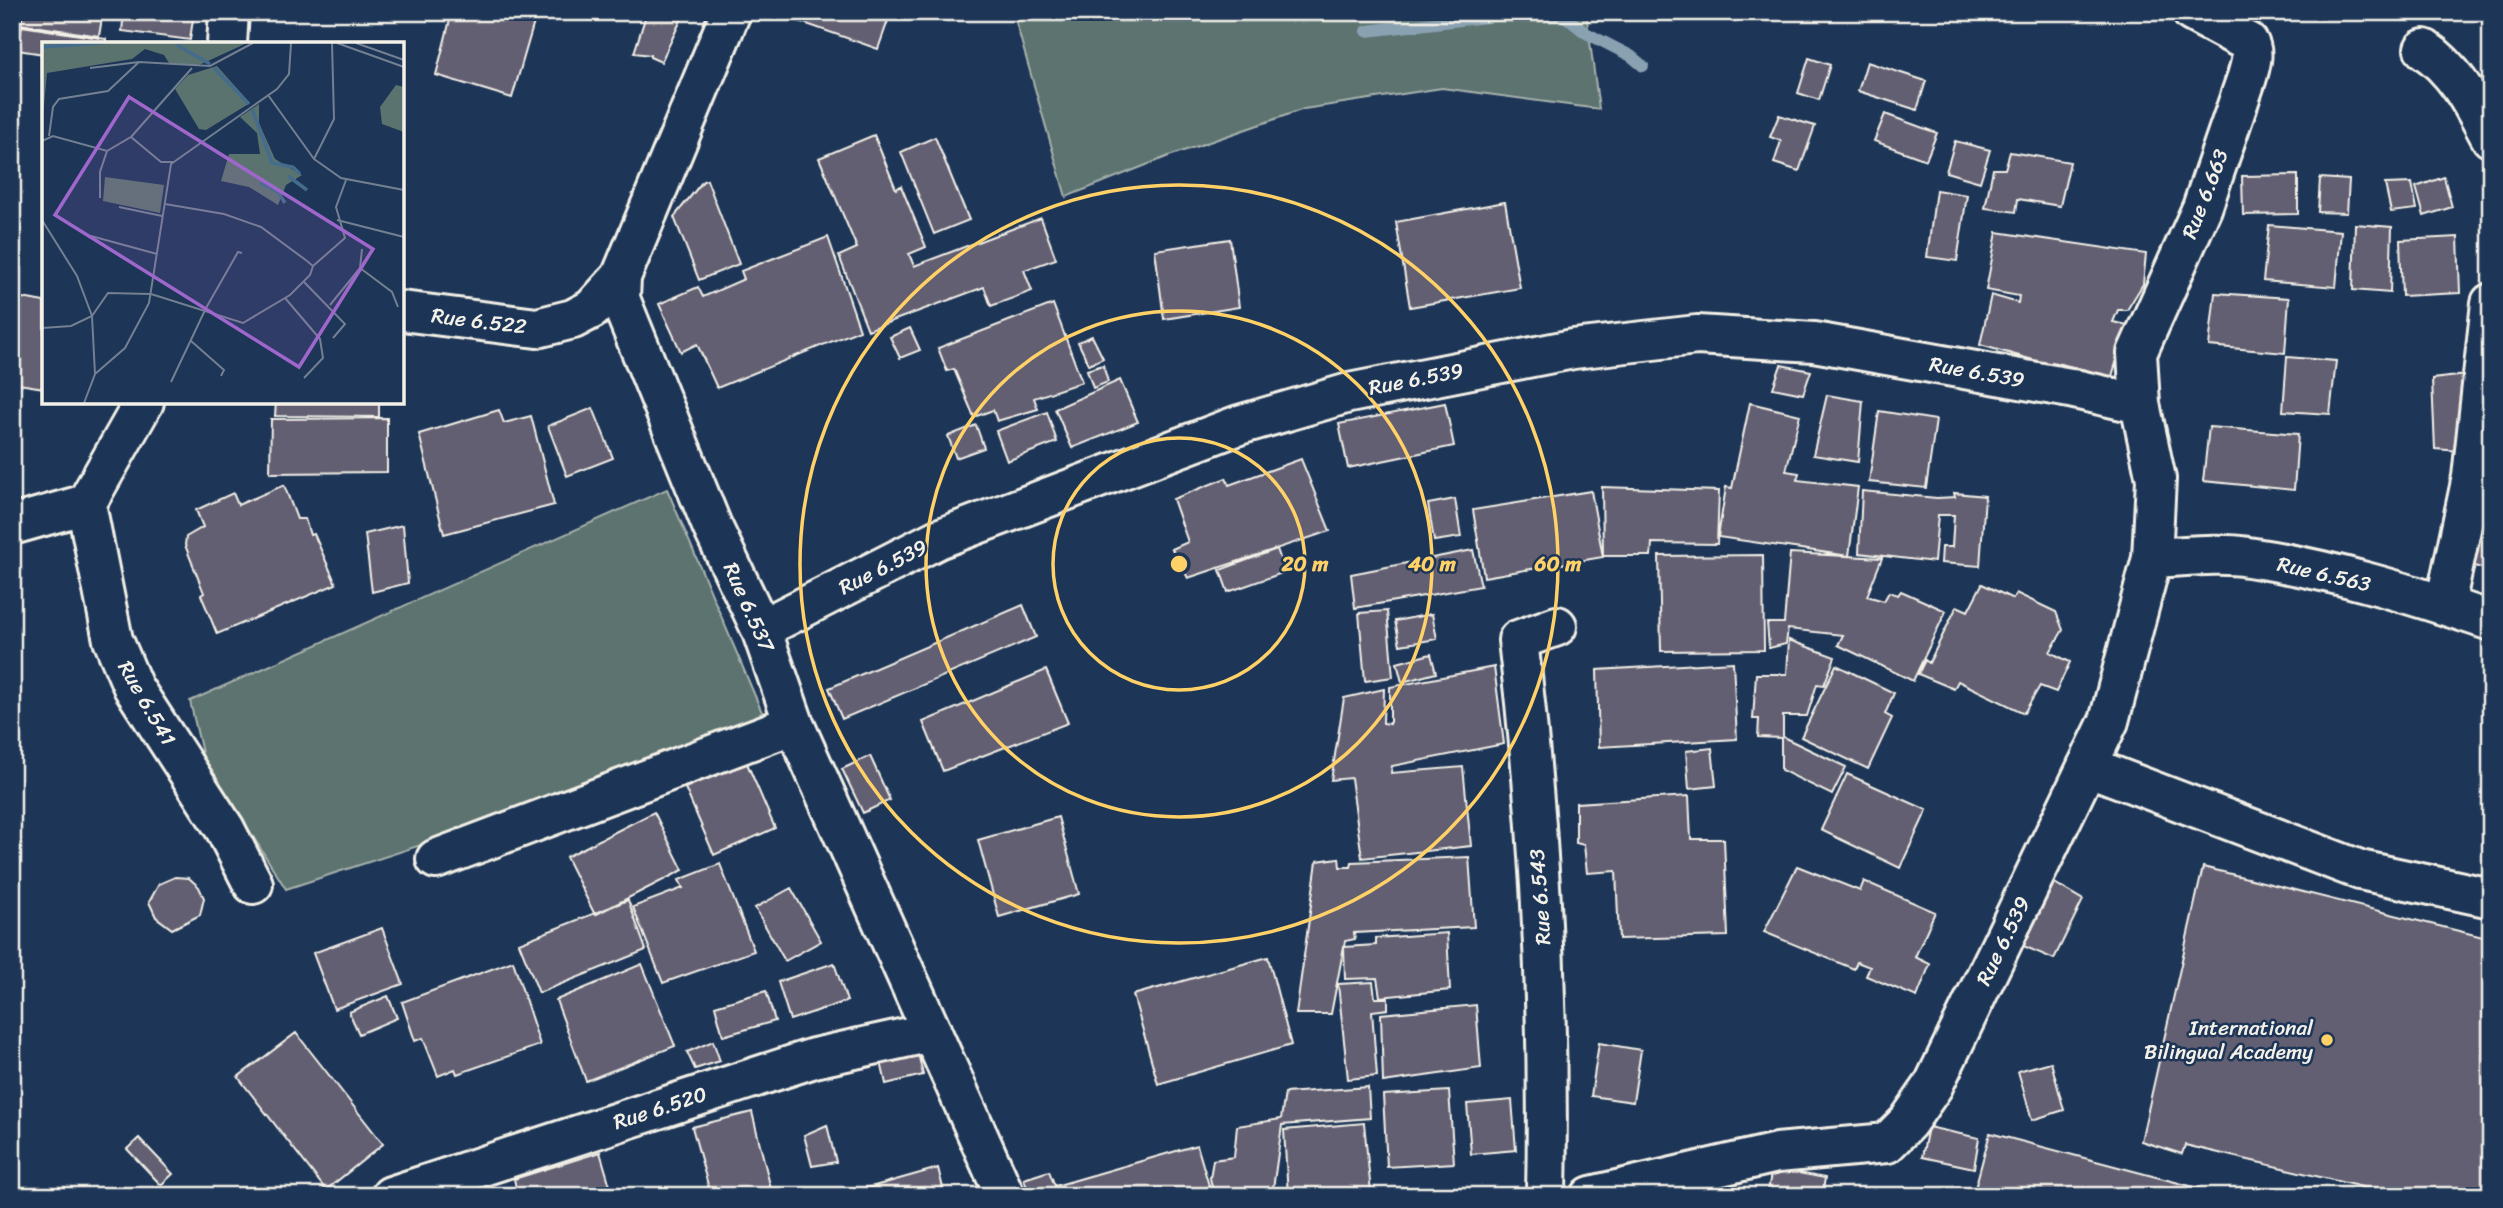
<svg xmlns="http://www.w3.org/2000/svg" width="2503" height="1208" font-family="Sriracha,sans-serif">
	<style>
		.green { fill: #5b736f; stroke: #a8b2ac; stroke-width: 2 }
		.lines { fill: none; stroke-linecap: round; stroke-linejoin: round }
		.stream { stroke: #8aa1b1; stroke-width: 12 }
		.building { fill: #645f73; stroke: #f4f1e8; stroke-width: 2 }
		.street-casing { stroke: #f4f1e8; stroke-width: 44 }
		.street { stroke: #1d3557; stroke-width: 38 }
		.ring { fill: none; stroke: #ffd166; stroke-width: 3.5 }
		.poi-dot { fill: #ffd166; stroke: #1d3557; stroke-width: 2.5 }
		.labels { text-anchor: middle; stroke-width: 5; stroke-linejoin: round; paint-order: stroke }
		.street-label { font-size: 21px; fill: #f4f1e8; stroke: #1d3557 }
		.poi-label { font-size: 21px; fill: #f4f1e8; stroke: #1d3557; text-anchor: end }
		.inset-river { fill: none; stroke: #446c8c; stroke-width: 3.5 }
		.inset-road { fill: none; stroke: #738091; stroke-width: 2 }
		.view { fill: #9f67cb; fill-opacity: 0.15; stroke: #9f67cb; stroke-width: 3.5 }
		.inset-edge { fill: none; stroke: #f4f1e8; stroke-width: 3.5 }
		.centre { fill: #ffd166; stroke: #1d3557; stroke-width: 3.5 }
		.ring-label { font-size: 21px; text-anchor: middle; font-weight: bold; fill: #ffd166; stroke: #1d3557; stroke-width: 5; stroke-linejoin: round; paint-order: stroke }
	</style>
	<rect width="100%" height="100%" fill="#1d3557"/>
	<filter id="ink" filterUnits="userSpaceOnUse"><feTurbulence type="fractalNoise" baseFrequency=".0143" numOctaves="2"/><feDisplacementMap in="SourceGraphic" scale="14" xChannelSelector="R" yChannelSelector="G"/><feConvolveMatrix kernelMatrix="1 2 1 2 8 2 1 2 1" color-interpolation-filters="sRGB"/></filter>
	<g filter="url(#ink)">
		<path class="green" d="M1013 12H1586L1599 109 1442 88 1304 109 1169 156 1066 197Z
			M667 489 764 717 525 811 286 889 203 757 190 701Z"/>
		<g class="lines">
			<path class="stream" d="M1367 31 1512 14H1545L1566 17 1586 33 1631 56 1643 66"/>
		</g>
		<path class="building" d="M23 12H103L99 36 21 24Z
			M124 12H194L190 40 122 31Z
			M452 12H537L512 98 436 75Z
			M647 12H664L682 18 661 62 650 57V55L634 53Z
			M802 12H891L878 49 798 21Z
			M22 26 106 39V44H44V54L17 50Z
			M1809 58 1830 65 1819 100 1798 93Z
			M1867 62 1926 81 1917 110 1858 91Z
			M1885 114 1937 133 1926 160 1874 141Z
			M1779 115 1815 126 1799 171 1774 163 1781 141 1770 137Z
			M874 135 896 189 901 186 926 247 909 254 914 266 1041 218 1056 259 1024 270 1032 291 991 306 984 287 868 330 839 256 857 248 819 158Z
			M935 137 969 220 934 234 901 152Z
			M1955 141 1990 150 1980 182 1946 172Z
			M2010 152 2070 162 2060 206 2018 199 2016 212 1985 208 1993 169H2005Z
			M2298 175V214L2243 215 2242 176Z
			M2444 177 2452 207 2424 216 2416 187Z
			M2320 178 2349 180 2347 213 2318 212Z
			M707 180 739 264 699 280 674 217 703 181Z
			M2412 183 2417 209 2391 212 2385 184Z
			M1936 190 1967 195 1957 261 1927 257Z
			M1505 202 1520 288 1410 307 1396 222Z
			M2355 224 2392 227 2390 293 2353 290Z
			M2269 225 2341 231 2336 287 2263 281Z
			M1997 232 2146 254 2143 284 2127 310H2118L2113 322 2128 325 2111 379 2090 381V371L2052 362 2050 371 2037 367V361L1980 345 1991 295 2018 303 2019 296 1986 290Z
			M828 237 860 330 717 388 697 344 681 352 659 304 698 287 703 297 744 279 741 271Z
			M2458 237 2460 293 2402 296 2400 240Z
			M1230 239 1239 307 1164 319 1155 250Z
			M2215 293 2289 298 2285 353 2209 346Z
			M12 296 44 302V388L12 383Z
			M1053 304 1082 382 1034 398 1038 409 997 421 993 410 974 417 954 369 947 371 938 348Z
			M910 328 920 350 900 358 890 337Z
			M1092 336 1103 358 1089 365 1078 342Z
			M2287 357 2336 361 2330 414 2283 411Z
			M1103 365 1108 382 1093 388 1087 370Z
			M1781 365 1811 371 1803 394 1773 388Z
			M2476 374 2472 452 2435 449 2432 379Z
			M1120 380 1138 422 1072 448 1055 409Z
			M1827 395 1863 401 1858 462 1813 455Z
			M276 402H379V417L275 416Z
			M1445 403 1454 446 1348 468 1339 424Z
			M1750 403 1800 415 1786 471 1799 473 1797 480 1858 487 1849 556 1718 537 1726 487 1732 488Z
			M593 408 613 458 567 476 548 426Z
			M499 410 504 423 531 416 554 505 444 534 419 434Z
			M1879 411 1936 420 1926 488 1869 482Z
			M1047 412 1057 442 1007 461 996 431Z
			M387 418V472L270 473 271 419Z
			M976 425 984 448 956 458 948 436Z
			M2209 427 2298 434 2294 490 2203 481Z
			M1301 459 1330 531 1188 578 1172 549 1188 542 1173 499 1226 478 1229 485Z
			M284 485 297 519H305L310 535 314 534 336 584 217 634 201 595 204 593 185 545 186 537 203 527 196 510 233 493 238 505Z
			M1602 487 1719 491 1717 544 1652 543 1651 556H1603Z
			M1591 491 1603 557 1484 577 1473 510Z
			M1862 491 1937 498 1955 497 1954 493 1985 496 1980 566 1941 563 1942 547H1952L1954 515H1938L1934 562 1859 553Z
			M1455 499 1461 537 1434 541 1428 504Z
			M2479 516 2491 520V571L2468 564Z
			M403 525 408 583 372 592 365 534Z
			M1277 549 1285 572 1228 592 1220 570Z
			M1473 550 1481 586 1355 608 1351 574Z
			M1790 553 1882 558 1867 596 1884 601 1889 592 1898 595 1901 591 1946 611 1913 681 1838 645 1843 635 1788 629 1786 644 1769 648 1767 623H1784Z
			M1763 555 1764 650 1661 651 1659 556Z
			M1982 584 2013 599 2016 593 2056 612 2063 630 2050 652 2070 662 2056 692 2040 686 2024 713 1958 681 1954 689 1918 674 1925 660 1929 663 1957 606 1968 611Z
			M1023 605 1036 637 842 719 829 688Z
			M1387 611 1393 677 1365 681 1359 613Z
			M1432 614 1437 639 1400 645 1395 621Z
			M1789 640 1835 657 1824 685 1817 684 1807 716H1783V737L1846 767 1832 795 1781 770V738L1758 737 1759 719H1753L1756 674H1787Z
			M1431 654 1436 673 1402 682 1397 663Z
			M1733 662 1737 739 1599 747 1597 670Z
			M1836 665 1894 693 1885 714 1892 718 1868 769 1801 737Z
			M1494 667 1504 744 1392 766 1391 773 1463 767 1471 846 1362 858 1351 778 1331 780 1344 698 1384 689 1383 723 1390 724V687Z
			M1046 670 1068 723 943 771 923 722Z
			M1712 748 1716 786 1689 789 1686 751Z
			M870 756 890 800 863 813 842 769Z
			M746 761 775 828 714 855 685 788Z
			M1847 774 1927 810 1900 868 1821 830Z
			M1689 796 1691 839H1724L1728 936 1619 939 1616 871 1587 873 1584 845 1576 843V803Z
			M654 812 683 870 595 915 566 857Z
			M1058 817 1079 894 999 917 978 840Z
			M1469 857 1474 927 1354 933 1355 939 1345 941 1331 1014H1296L1317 861 1339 858 1340 867H1351L1352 862Z
			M720 864 754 951 663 983 633 907 683 888 679 880Z
			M1797 866 1860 891 1864 881 1935 912 1915 957 1930 964 1917 997 1866 976 1870 967 1857 962 1854 969 1764 932Z
			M2203 867 2491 939V1177L2478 1196H2400L2185 1145 2182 1154 2141 1141Z
			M175 877 189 878 199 887 204 898 200 915 172 929 156 917 149 902 159 884Z
			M2053 882 2083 900 2054 959 2021 945Z
			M791 888 821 941 785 961 755 908Z
			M628 900 646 950 539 993 519 943Z
			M382 928 403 984 334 1009 313 953Z
			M1447 933 1450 990 1380 997 1377 978 1345 979 1344 947 1376 945V938Z
			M1268 957 1291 1045 1158 1084 1133 995Z
			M513 961 540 1045 457 1074 455 1069 438 1076 423 1038 415 1041 402 1002Z
			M834 963 847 1001 790 1020 778 982Z
			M642 964 675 1046 586 1081 556 1000Z
			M1373 982 1375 998H1388V1009L1372 1011 1377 1076 1348 1079 1338 984Z
			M766 991 775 1021 723 1036 715 1006Z
			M388 996 397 1018 359 1034 349 1012Z
			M1476 1005 1481 1068 1383 1082 1381 1014Z
			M296 1033 383 1144 326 1190 238 1077Z
			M713 1041 720 1061 695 1069 687 1052Z
			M1599 1043 1641 1050 1633 1102 1591 1096Z
			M916 1044 923 1075 886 1084 879 1053Z
			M2051 1062 2064 1110 2032 1120 2018 1071Z
			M1368 1087 1370 1118 1282 1125 1272 1196H1214L1210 1178 1213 1160 1234 1157 1237 1126 1281 1119 1285 1093Z
			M1449 1091 1454 1163 1387 1167 1383 1095Z
			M1512 1100 1516 1150 1471 1154 1467 1104Z
			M752 1112 771 1189 747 1196H711L692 1127Z
			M1364 1123 1371 1192 1288 1196 1284 1130Z
			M827 1125 836 1162 812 1166 804 1135Z
			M1928 1127 1979 1138 1974 1168 1922 1157Z
			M1990 1133 2228 1196H1973Z
			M139 1138 173 1174 161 1185 127 1149Z
			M1197 1145 1212 1196H1030L1024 1179 1049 1171 1055 1186Z
			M600 1152 613 1196H518L514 1179Z
			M938 1168 945 1196H839Z
			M1772 1168 1825 1178 1822 1196H1767Z
			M470 1186 479 1196H460Z"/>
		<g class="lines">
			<g class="street-casing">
				<path id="street" d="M731 12 621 277 620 299 712 526 761 629 794 724 1005 1196
					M227 44 229 12
					M2424 49C2456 70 2473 105 2491 138
					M402 311 537 328 573 319 592 309 621 277
					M2140 404 2137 353 2202 208 2247 77C2250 66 2255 52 2248 42L2192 12
					M86 504 113 640 133 687 225 829 253 884
					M12 525 86 504 144 402
					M2152 558C2182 557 2219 552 2248 557 2330 569 2412 594 2491 621
					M2445 605 2472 477 2491 303
					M761 629 938 539 1239 425 1349 393 1573 349 1697 335 1814 342 2070 388 2140 404 2156 479 2152 558 2109 721 1933 1086 1908 1122 1887 1143 1777 1153 1591 1196
					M2087 766 2360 870 2491 898
					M436 859 794 724
					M391 1196 814 1058 932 1032
					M1546 1196C1550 1010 1540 824 1518 640L1557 626"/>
			</g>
			<use href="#street" class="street"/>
		</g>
	</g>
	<g class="ring">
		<circle cx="1179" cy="564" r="126"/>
		<circle cx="1179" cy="564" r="253"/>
		<circle cx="1179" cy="564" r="379"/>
	</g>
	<circle class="poi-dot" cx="2327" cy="1040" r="7"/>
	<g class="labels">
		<g class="street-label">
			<text transform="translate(2205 194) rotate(-69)" y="7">Rue 6.663</text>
			<text transform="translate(479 321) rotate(7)" y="7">Rue 6.522</text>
			<text transform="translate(1977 372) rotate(10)" y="7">Rue 6.539</text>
			<text transform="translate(1416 379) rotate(-11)" y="7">Rue 6.539</text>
			<text transform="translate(883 567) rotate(-27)" y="7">Rue 6.539</text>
			<text transform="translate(2324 574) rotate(13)" y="7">Rue 6.563</text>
			<text transform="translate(749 607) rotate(66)" y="7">Rue 6.537</text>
			<text transform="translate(147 703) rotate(60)" y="7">Rue 6.541</text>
			<text transform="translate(1540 897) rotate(-94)" y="7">Rue 6.543</text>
			<text transform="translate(2003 941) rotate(-64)" y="7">Rue 6.539</text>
			<text transform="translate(660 1108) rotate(-18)" y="7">Rue 6.520</text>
		</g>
		<g class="poi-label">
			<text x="2313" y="1035">International<tspan x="2313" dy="24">Bilingual Academy</tspan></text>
		</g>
	</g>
	<g transform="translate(42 42)">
		<rect width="362" height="362" fill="#1d3557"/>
		<path d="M0 1H205L155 24 127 21 122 13 103 7 90 17 5 31 0 85ZM175 24 208 61 164 88 157 87 133 47 146 33ZM354 43 362 45V90L340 82 338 65ZM217 62V81L233 117 260 133 244 143 236 163 207 145 179 139 187 112H218L215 91 198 75ZM63 135 122 143 118 171 61 159Z" fill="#5b736f"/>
		<path class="inset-river" d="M135 3 168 22M0 5 60 1M172 26 207 62M210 67 230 121 251 125 258 132M246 134 265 148M218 141 236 150 243 161"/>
		<path class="inset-road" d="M290 1 292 77 272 117 299 136 362 148M295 1 362 25M314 1 362 18M48 26 97 20M226 53 272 117M7 94 11 65 17 57 66 49 97 20 168 24 211 1M89 95 150 26M0 99 11 94 65 109 89 95 119 120H131M58 156V130L65 109M77 165 120 174M0 178 35 234 50 274 29 284 0 286M295 178 362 195M49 194 115 212M271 224 303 196 294 165 304 138M318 226 350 250 356 265M262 240 303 282 291 296M243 256 278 297 281 316 262 336M288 263 318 226 320 207M149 299 182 328 179 334M53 332 83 306 107 261 129 122 235 47 247 32 249 1M129 340 164 266 196 210 200 211M42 361 53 332 50 274 66 251 109 252 201 281 248 253 268 233 271 224 265 219 219 185 182 172 123 162"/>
		<path class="view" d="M87 55 331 207 257 325 13 173Z"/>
		<rect width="362" height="362" class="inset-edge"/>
	</g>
	<circle cx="1179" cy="564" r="10" class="centre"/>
	<g class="ring-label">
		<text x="1305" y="571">20 m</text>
		<text x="1432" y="571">40 m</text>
		<text x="1558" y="571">60 m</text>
	</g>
	<rect width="2503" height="1208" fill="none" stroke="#1d3557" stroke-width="42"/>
	<rect x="21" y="21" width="2461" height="1166" fill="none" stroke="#f4f1e8" stroke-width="2.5" filter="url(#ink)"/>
</svg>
